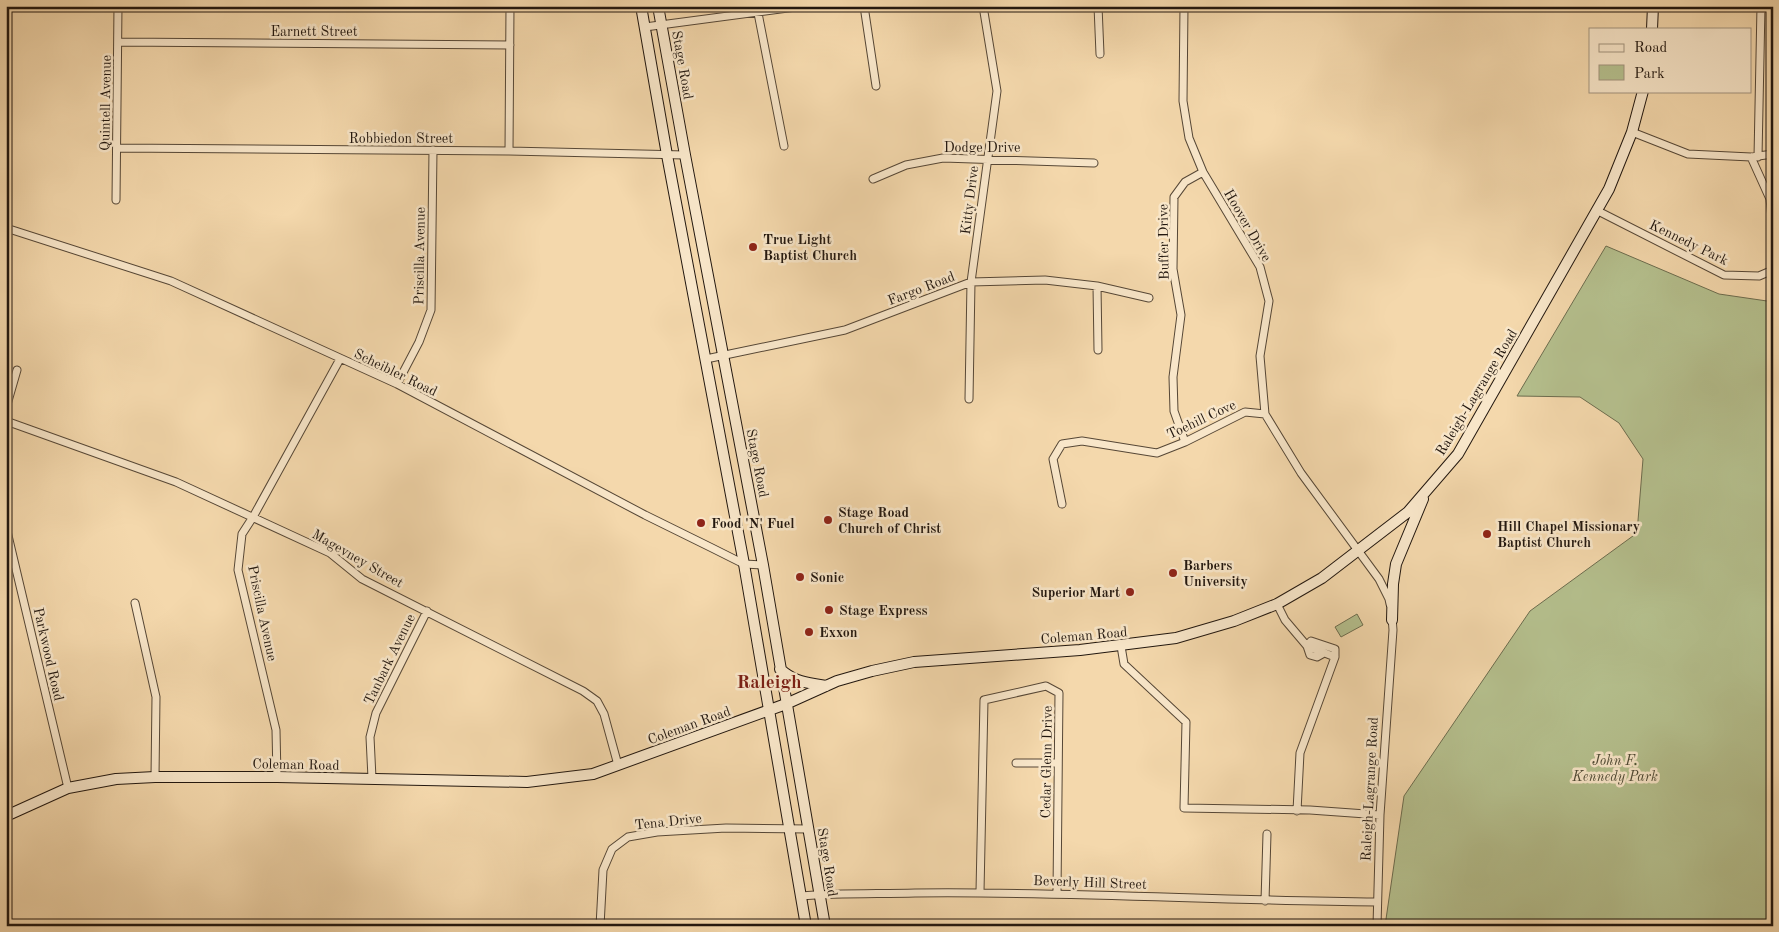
<svg xmlns="http://www.w3.org/2000/svg" width="1779" height="932" font-family="'Old Standard TT',serif">
	<style>
		.green { fill: #b5c08e; stroke: #6c6c4e }
		.lines { fill: none; stroke-linecap: round; stroke-linejoin: round }
		.street-casing { stroke: #564736; stroke-width: 9 }
		.secondary-casing { stroke: #22170f; stroke-width: 12 }
		.street { stroke: #f8e6c9; stroke-width: 7 }
		.secondary { stroke: #f8e6c9; stroke-width: 10 }
		.poi-dot { fill: #8f2418; stroke: #f8e6c9; stroke-width: 2 }
		.labels { text-anchor: middle; stroke-width: 5; stroke-linejoin: round; paint-order: stroke }
		.street-label { font-size: 14px; fill: #22170f; stroke: #f8e6c9 }
		.poi-label { font-size: 14px; font-weight: bold; fill: #22170f; stroke: #f8e6c9; text-anchor: start }
		.park-label { font-size: 14px; font-style: italic; fill: #4e4a35; stroke: #f8e6c9 }
		.district-label { font-size: 19px; font-weight: bold; fill: #7a1f14; stroke: #f8e6c9 }
	</style>
	<rect width="100%" height="100%" fill="#f4d8ac"/>
	<filter id="stains"><feTurbulence type="fractalNoise" baseFrequency=".004" numOctaves="4"/><feColorMatrix values="0 0 0 0 .2 0 0 0 0 .09 0 0 0 0 .02 0 0 0 .5 -.17"/></filter>
	<radialGradient id="worn" r=".72"><stop offset=".6" stop-color="#630" stop-opacity="0"/><stop offset="1" stop-color="#630" stop-opacity=".3"/></radialGradient>
	<path class="green" d="M1606 246 1719 294 1767 301 1773 305V926H1385L1404 796 1530 611 1637 533 1643 459 1619 423 1580 397 1517 396Z
		M1357 614 1363 625 1341 637 1335 627Z"/>
	<g class="lines">
		<g class="street-casing">
			<path id="street" d="M864 6 876 86
				M1098 6 1100 54
				M1184 6 1183 101 1189 138 1203 172 1260 267 1269 301 1260 356 1265 414 1301 473 1379 579 1389 599 1390 604
				M758 13 784 146
				M645 27 803 6
				M118 42 510 45
				M1632 132 1688 154 1751 157 1773 154
				M117 148 509 151 685 155
				M509 151 510 6
				M1751 157 1770 199 1773 228
				M1758 157 1761 6
				M873 179 906 165 943 158 1094 163
				M116 200 118 6
				M1598 211 1724 275 1759 276 1773 270
				M6 228 171 281 397 384 645 515 712 548 744 564 763 565
				M1097 286 1098 350
				M706 359 845 330 971 282 1045 280 1097 286 1149 298
				M397 384 419 342 431 310 433 150
				M969 399 971 282 997 91 983 6
				M6 408 17 370
				M6 421 176 482 330 553 362 579 583 691 597 701 604 714 618 765
				M1185 442 1174 411 1173 377 1181 315 1173 269 1174 197 1185 182 1203 172
				M1062 504 1053 459 1062 444 1082 441 1157 453 1185 442 1245 412 1265 414
				M6 527 68 788
				M135 603 156 697 155 777
				M1277 604 1285 620 1307 646 1335 657
				M1121 646 1124 664 1186 722 1184 808 1310 810 1380 815
				M1307 646 1310 655 1317 657 1324 653
				M1016 763H1058
				M277 777 276 730 238 570 242 534 253 517 340 359
				M372 778 370 737 376 713 427 611
				M1297 811 1300 753 1335 657V649L1311 641 1307 646
				M980 892 984 700 1046 686 1059 693 1057 893
				M801 896C839 893 877 894 915 893 1069 891 1223 901 1377 902
				M1265 901 1267 834
				M600 926 603 870 612 849 628 837 657 832 726 828 809 829
				M1377 926 1380 815 1393 630 1392 617"/>
		</g>
		<g class="secondary-casing">
			<path id="secondary" d="M641 6 667 155 744 564 806 926
				M658 6 685 155 763 565 825 926
				M1652 29 1653 6
				M1392 620 1393 584 1396 564 1423 499
				M780 669C796 683 806 682 826 686
				M6 816 68 788 116 779 155 777H277L527 782 593 774 786 704 837 681 872 671 914 662 1080 650 1176 638 1234 621 1277 604 1322 578 1408 512 1458 454 1609 189 1632 132 1643 91"/>
		</g>
		<use href="#street" class="street"/>
		<use href="#secondary" class="secondary"/>
	</g>
	<g class="poi-dot">
		<circle cx="753" cy="247" r="5"/>
		<circle cx="828" cy="520" r="5"/>
		<circle cx="701" cy="523" r="5"/>
		<circle cx="1487" cy="534" r="5"/>
		<circle cx="1173" cy="573" r="5"/>
		<circle cx="800" cy="577" r="5"/>
		<circle cx="1130" cy="592" r="5"/>
		<circle cx="829" cy="610" r="5"/>
		<circle cx="809" cy="632" r="5"/>
	</g>
	<g class="labels">
		<g class="street-label">
			<text x="314" y="36">Earnett Street</text>
			<text transform="translate(683 65) rotate(80)" y="5">Stage Road</text>
			<text transform="translate(105 103) rotate(-89)" y="5">Quintell Avenue</text>
			<text x="401" y="143">Robbiedon Street</text>
			<text x="982" y="152">Dodge Drive</text>
			<text transform="translate(969 200) rotate(-83)" y="5">Kitty Drive</text>
			<text transform="translate(1248 225) rotate(60)" y="5">Hoover Drive</text>
			<text transform="translate(1163 242) rotate(-91)" y="5">Buffer Drive</text>
			<text transform="translate(1689 242) rotate(26)" y="5">Kennedy Park</text>
			<text transform="translate(419 256) rotate(-89)" y="5">Priscilla Avenue</text>
			<text transform="translate(921 288) rotate(-21)" y="5">Fargo Road</text>
			<text transform="translate(396 372) rotate(26)" y="5">Scheibler Road</text>
			<text transform="translate(1476 392) rotate(-59)" y="5">Raleigh-Lagrange Road</text>
			<text transform="translate(1201 419) rotate(-25)" y="5">Toehill Cove</text>
			<text transform="translate(758 463) rotate(79)" y="5">Stage Road</text>
			<text transform="translate(358 558) rotate(30)" y="5">Magevney Street</text>
			<text transform="translate(263 613) rotate(78)" y="5">Priscilla Avenue</text>
			<text transform="translate(1084 635) rotate(-5)" y="5">Coleman Road</text>
			<text transform="translate(49 654) rotate(77)" y="5">Parkwood Road</text>
			<text transform="translate(389 659) rotate(-64)" y="5">Tanbark Avenue</text>
			<text transform="translate(689 725) rotate(-20)" y="5">Coleman Road</text>
			<text transform="translate(1046 762) rotate(-89)" y="5">Cedar Glenn Drive</text>
			<text transform="translate(296 764) rotate(1)" y="5">Coleman Road</text>
			<text transform="translate(1369 789) rotate(-87)" y="5">Raleigh-Lagrange Road</text>
			<text transform="translate(668 821) rotate(-6)" y="5">Tena Drive</text>
			<text transform="translate(828 862) rotate(81)" y="5">Stage Road</text>
			<text transform="translate(1090 882) rotate(2)" y="5">Beverly Hill Street</text>
		</g>
		<g class="poi-label">
			<text x="763" y="244">True Light<tspan x="763" dy="16">Baptist Church</tspan></text>
			<text x="838" y="517">Stage Road<tspan x="838" dy="16">Church of Christ</tspan></text>
			<text x="711" y="528">Food 'N' Fuel</text>
			<text x="1497" y="531">Hill Chapel Missionary<tspan x="1497" dy="16">Baptist Church</tspan></text>
			<text x="1183" y="570">Barbers<tspan x="1183" dy="16">University</tspan></text>
			<text x="810" y="582">Sonic</text>
			<text x="1120" y="597" text-anchor="end">Superior Mart</text>
			<text x="839" y="615">Stage Express</text>
			<text x="819" y="637">Exxon</text>
		</g>
		<g class="park-label">
			<text x="1615" y="765">John F.<tspan x="1615" dy="16">Kennedy Park</tspan></text>
		</g>
		<g class="district-label">
			<text x="769" y="688">Raleigh</text>
		</g>
	</g>
	<rect width="1779" height="932" fill="none" stroke="#f4d8ac" stroke-width="25"/>
	<rect x="8" y="8" width="1764" height="917" fill="none" stroke="#22170f" stroke-width="2.5"/>
	<rect x="12" y="12" width="1754" height="907" fill="none" stroke="#22170f"/>
	<rect x="1589" y="28" width="162" height="65" fill="#f8e6c9" stroke="#a2937f"/>
	<rect x="1599" y="44" width="25" height="8" fill="#f8e6c9" stroke="#a2937f"/>
	<text x="1634" y="52" font-size="15" fill="#22170f">Road</text>
	<rect x="1599" y="65" width="25" height="15" fill="#b5c08e" stroke="#a2937f"/>
	<text x="1634" y="78" font-size="15" fill="#22170f">Park</text>
	<rect width="100%" height="100%" filter="url(#stains)"/>
	<rect width="100%" height="100%" fill="url(#worn)"/>
</svg>
